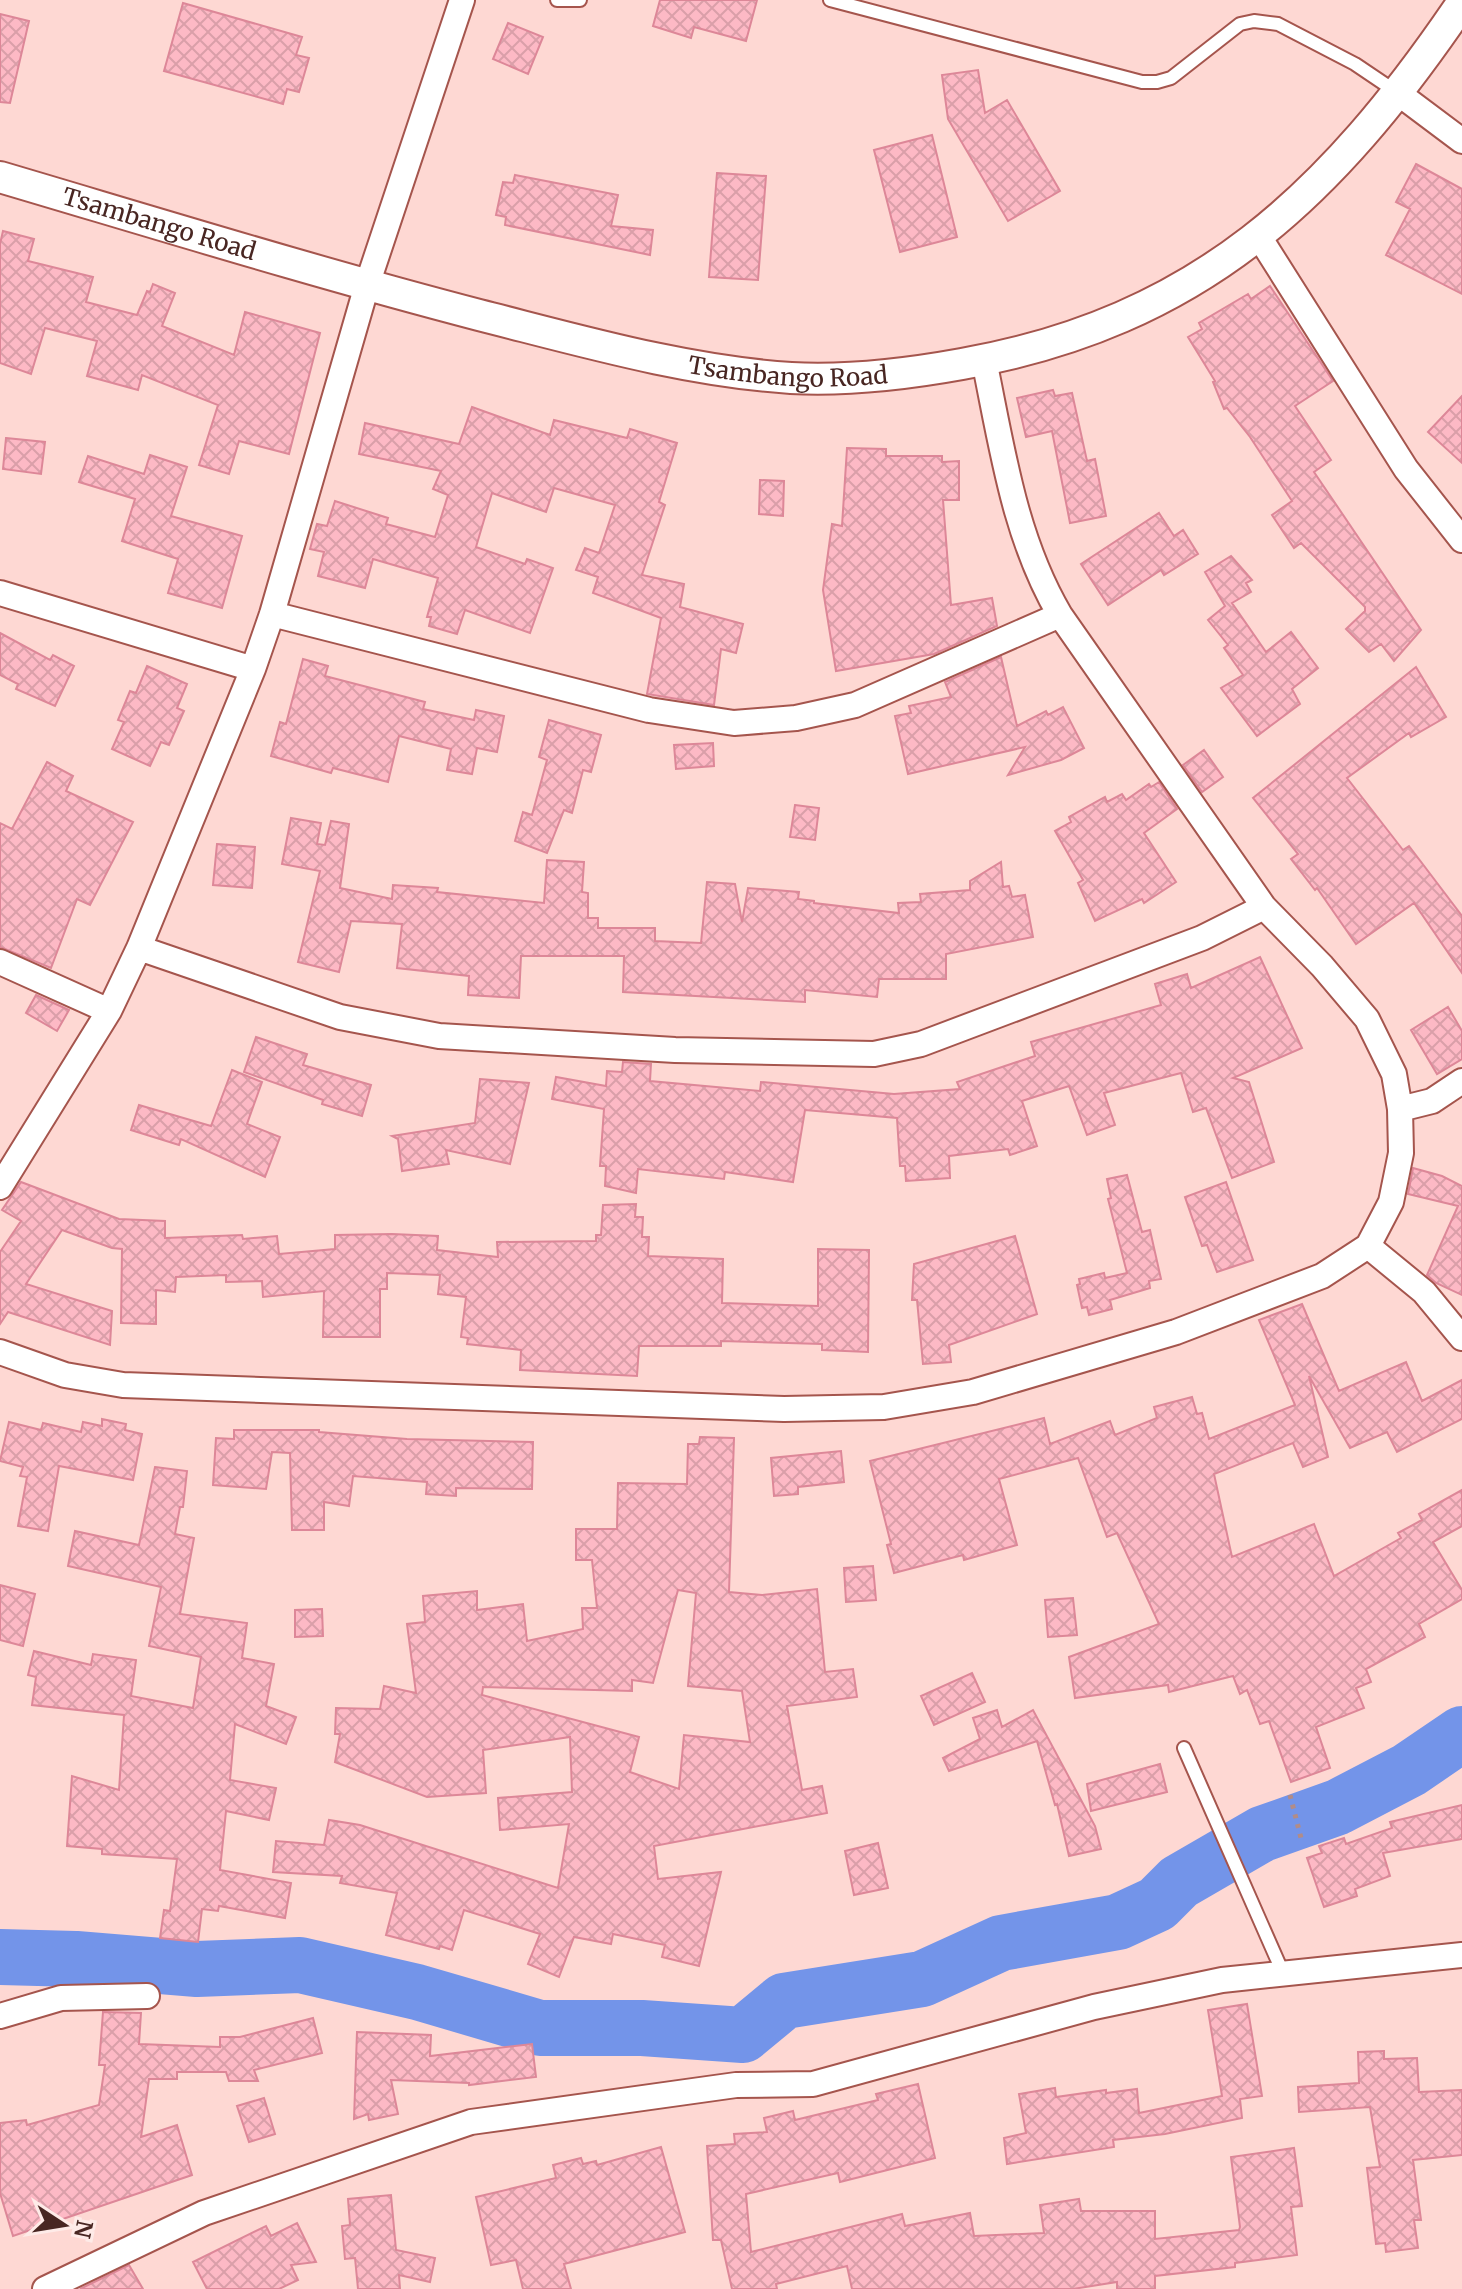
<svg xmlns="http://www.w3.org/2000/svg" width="1462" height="2289" font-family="Merriweather,serif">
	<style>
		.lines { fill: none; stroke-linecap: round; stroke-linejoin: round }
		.river { stroke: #7394e9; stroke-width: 56 }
		.building { fill: url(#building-cross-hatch); stroke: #dd8798; stroke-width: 2; fill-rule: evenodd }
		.service-casing { stroke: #a5554d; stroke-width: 16 }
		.minor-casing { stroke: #a5554d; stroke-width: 28 }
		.tertiary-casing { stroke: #a5554d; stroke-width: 34 }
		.path { stroke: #b18c88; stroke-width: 5; stroke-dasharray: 4 6; stroke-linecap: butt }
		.service { stroke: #fff; stroke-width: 12 }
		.minor { stroke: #fff; stroke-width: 24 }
		.tertiary { stroke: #fff; stroke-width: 30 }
		.labels { text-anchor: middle; stroke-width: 7; stroke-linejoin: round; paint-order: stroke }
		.street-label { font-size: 24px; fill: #482622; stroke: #feebe8 }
	</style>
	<defs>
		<pattern id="building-cross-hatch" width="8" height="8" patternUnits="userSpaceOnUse" patternTransform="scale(2)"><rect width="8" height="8" fill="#fdb9c5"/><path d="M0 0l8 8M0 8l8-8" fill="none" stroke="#da9fa9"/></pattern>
	</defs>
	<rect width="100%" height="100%" fill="#fed8d3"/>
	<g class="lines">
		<path class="river" d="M0 1957 76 1959 197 1969 300 1965 417 1992 540 2028H642L743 2035 784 2001 922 1979 1001 1943 1118 1922 1157 1904 1179 1882 1262 1834 1338 1807 1409 1770 1462 1734"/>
	</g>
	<path class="building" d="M660 0H757L746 41 694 27 691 38 653 26Z
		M183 3 302 37 296 55 309 58 299 92 287 89 283 104 164 71Z
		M0 14 29 21 10 103 0 102Z
		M508 23 543 37 528 74 493 59Z
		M978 70 985 113 1007 100 1060 191 1008 221 948 119 942 75Z
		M932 135 957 237 900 252 874 150Z
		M1416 164 1462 189V294L1386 255 1410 209 1396 202Z
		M717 173 766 176 758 280 709 277Z
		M515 175 618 195 611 226 653 230 650 255 505 225 506 217 496 215 503 182 513 183Z
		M3 231 34 239 28 261 93 277 86 302 137 315 147 291 150 292 153 284 175 293 162 326 234 355 245 312 320 333 289 454 239 441 229 474 199 465 218 405 142 375 138 390 87 376 97 341 45 328 31 374 0 363V244Z
		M1270 286 1333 381 1295 406 1331 460 1314 472 1421 630 1394 661 1381 644 1369 652 1346 629 1365 611V607L1301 543 1294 548 1272 515 1292 501 1250 437 1227 408 1224 409 1213 382 1215 381 1188 337 1202 329 1199 323 1248 294 1251 299Z
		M1053 390 1055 396 1072 393 1087 461 1095 459 1106 516 1070 523 1052 431 1026 437 1017 398Z
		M1462 396V463L1428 432Z
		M472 407 550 435 554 420 627 438 630 429 677 443 659 502 665 505 642 575 684 584 680 607 743 624 736 653 721 649 714 705 647 694 661 618 593 593 598 577 576 570 585 548 599 553 615 505 554 488 546 512 492 493 476 547 525 564 527 559 553 568 530 633 465 610 457 634 429 626 431 617H427L438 578 373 559 365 588 318 576 324 552 310 549 317 524 327 526 335 501 388 518 386 524 435 537 448 495 433 489 441 471 359 454 365 423 459 444Z
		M6 438 45 442 41 474 3 469Z
		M847 448 886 449V456H942V462L959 461V500H943L951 605 992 598 997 626 934 654 836 671 823 590 832 524 842 526Z
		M150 455 187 467 171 516 242 536 222 608 168 593 178 559 122 541 135 499 79 482 88 456 144 474Z
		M760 480 784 481 783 516 759 514Z
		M1159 513 1174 536 1183 530 1198 554 1164 575 1161 570 1108 605 1081 564Z
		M1231 556 1252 580 1246 583 1251 592 1232 603 1266 652 1291 632 1318 668 1292 689 1300 704 1257 736 1221 688 1243 675 1224 648 1228 645 1208 620 1225 606 1205 572Z
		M0 633 50 660 53 655 74 666 55 706 16 689 18 684 0 675Z
		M1001 657 1017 726 1046 711 1048 715 1063 707 1084 748 1061 760 1008 775 1025 747 908 774 895 716 911 713 909 706 951 697 945 682Z
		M303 659 328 666 325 676 425 702 423 709 474 720 476 710 504 716 497 752 477 748 472 774 447 770 451 749 399 736 388 782 333 768 331 773 271 756 280 722 286 724Z
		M147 666 187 684 177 708 184 711 169 745 161 742 150 766 112 749 124 722 118 720 130 691 136 693Z
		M1416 667 1446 717 1411 737 1409 733 1347 778 1403 850 1409 846 1462 916V973L1414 903 1356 944 1317 888 1315 890 1291 859 1298 854 1253 798Z
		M549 720 601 735 591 772 583 770 572 813 564 810 547 853 515 841 523 812 532 815 547 760 539 757Z
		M713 743 714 766 676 769 674 745Z
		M1204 750 1223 777 1202 792 1183 765Z
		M47 762 73 776 66 791 133 822 90 905 77 899 51 968 0 947V823L12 829Z
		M1159 782 1177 809 1144 833 1176 882 1144 903 1142 899 1095 921 1078 883 1083 880 1055 831 1071 822 1069 817 1105 797 1107 802 1122 794 1126 800 1149 784 1151 787Z
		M795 805 819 808 815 840 790 837Z
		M291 818 321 823 317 844 325 845 331 821 349 824 340 888 392 899 393 885 438 888 437 892 544 903 547 860 584 862 582 892 588 893V918H598V928H655V941L701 943 707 882 735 884 742 922 748 888 799 892 798 899 814 901V903L899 913 898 903 921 902 920 894 970 890V881L1001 862 1003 887 1009 886 1012 897 1025 895 1033 937 946 954V979H879L877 997 805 990V1002L623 992 624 956H521L519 998 468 995 469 976 397 968 402 924 351 921 339 972 298 962 320 871 282 864Z
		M217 844 255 847 252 888 213 885Z
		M1260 957 1302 1048 1233 1078 1249 1082 1274 1162 1232 1178 1206 1108 1193 1112 1181 1073 1104 1093 1115 1125 1087 1135 1069 1086 1022 1101 1037 1146 1010 1155 1008 1149 949 1156 950 1178 906 1181 905 1166H900L897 1118 805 1110 793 1182 725 1172 724 1179 638 1169 636 1193 605 1186 606 1166H600L604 1109 552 1099 556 1077 606 1086 607 1071 622 1072 623 1062 651 1064 650 1081 760 1091 761 1082 894 1094 960 1089 957 1082 1035 1056 1031 1042 1161 1005 1155 984 1187 974 1191 988Z
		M36 995 69 1010 57 1031 26 1013Z
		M1448 1007 1462 1031V1059L1437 1074 1411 1030Z
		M256 1037 307 1054 303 1065 371 1085 362 1116 322 1104 323 1100 244 1072Z
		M232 1070 262 1082 247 1124 280 1137 265 1177 181 1139 179 1145 131 1130 139 1105 211 1126Z
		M480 1079 529 1083 510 1164 446 1150 449 1164 402 1171 398 1139 392 1136 475 1123Z
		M1413 1168 1442 1176 1462 1186V1295L1436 1283 1427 1275 1458 1206 1408 1194Z
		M1127 1175 1142 1232 1150 1230 1161 1279 1149 1281 1150 1288 1110 1300 1112 1309 1089 1315 1087 1307 1082 1308 1077 1285 1080 1284 1079 1279 1104 1273 1105 1278 1127 1273 1108 1199 1111 1198 1107 1179Z
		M21 1182 119 1219 165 1221V1238L242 1235 243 1239 277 1236 279 1254 335 1249V1235L392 1234 438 1236 437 1250 498 1257 497 1242 596 1241V1235H601L603 1205 636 1204 635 1217H643L642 1237H649L648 1256 723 1259 722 1303 818 1306V1249L869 1250 868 1352 822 1350V1344L721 1341V1346H639L637 1376 520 1370 521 1350 467 1344 468 1338 461 1337 466 1297 438 1294 440 1275 387 1273V1289H380V1337H323L324 1291 263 1297 262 1281 226 1282V1275L176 1277 175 1292 156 1290V1324L121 1323 122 1249 112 1248 62 1230 26 1284 112 1311 110 1345 8 1312 0 1324V1252L21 1221 2 1210Z
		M1226 1182 1253 1260 1217 1272 1207 1245 1202 1246 1185 1197Z
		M1015 1236 1037 1314 949 1345 951 1362 923 1364 917 1300H912L914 1264Z
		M1302 1304 1339 1391 1406 1362 1422 1401 1462 1380V1419L1397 1452 1387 1432 1350 1448 1309 1376 1328 1457 1303 1467 1293 1443 1214 1474 1232 1557 1314 1524 1334 1576 1401 1538 1398 1533 1422 1520 1419 1514 1462 1490V1526L1433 1542 1462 1590V1599L1419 1624 1425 1637 1366 1669 1371 1682 1356 1688 1364 1708 1316 1727 1330 1768 1291 1782 1269 1721 1260 1724 1247 1690 1240 1694 1233 1676 1169 1692 1168 1685 1075 1698 1069 1657 1159 1624 1117 1533 1107 1537 1078 1458 999 1479 1017 1545 964 1560 963 1555 894 1573 887 1545 891 1544 870 1461 1044 1418 1050 1444 1110 1421 1115 1435 1157 1418 1154 1407 1192 1397 1197 1414 1202 1413 1209 1439 1295 1405 1259 1320Z
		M102 1419 126 1424 125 1430 142 1434 133 1480 59 1466 48 1531 18 1526 27 1477 20 1476 23 1467 0 1461 9 1422 41 1430 43 1423 81 1432 83 1422 102 1426Z
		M234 1430H319V1432L407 1439 533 1442 532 1489 456 1488V1496L426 1494 427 1482 353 1476 349 1506 324 1502V1530H292L290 1453 272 1452 266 1489 213 1485 216 1438 234 1439Z
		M700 1437 734 1438 729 1592 762 1595 817 1589 825 1672 853 1669 857 1697 787 1706 802 1790 822 1786 827 1813 654 1846 658 1879 721 1872 699 1966 662 1957 665 1945 613 1934 611 1944 574 1937 559 1977 528 1964 540 1934 464 1910 452 1950 440 1946 439 1949 386 1935 397 1893 340 1883 342 1876 273 1872 276 1841 324 1845 329 1820 360 1825 558 1888 569 1824 500 1830 498 1798 572 1792 570 1737 483 1750 486 1793 427 1797 335 1762 340 1734H335L336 1708 380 1709 384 1686 416 1693 407 1624 425 1622 423 1596 477 1591V1610L523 1604 527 1641 583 1629 582 1608H597L592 1560H576V1529H617L618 1483 687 1484 688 1444H699ZM678 1590 696 1593 688 1686 742 1691 750 1742 684 1735 679 1789 630 1772 639 1737 482 1695 483 1687 632 1691V1680L653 1683Z
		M841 1451 844 1482 798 1487V1494L774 1496 771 1458Z
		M155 1467 187 1471 183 1507H180L175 1534 194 1538 180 1614 247 1623 242 1658 274 1664 266 1706 296 1717 286 1744 235 1724 230 1780 276 1788 269 1820 226 1811 220 1870 291 1883 285 1918 219 1906 218 1911 202 1909 198 1942 160 1938 164 1910 170 1911 177 1859 102 1854V1849L67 1846 72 1776 119 1790 124 1715 32 1705 36 1677 28 1675 34 1651 91 1665 93 1654 136 1660 131 1696 193 1708 201 1657 149 1646 161 1587 68 1566 75 1531 139 1545Z
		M873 1566 876 1600 846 1602 844 1568Z
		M0 1585 35 1594 23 1646 0 1640Z
		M1073 1598 1077 1635 1048 1637 1045 1600Z
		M322 1609 323 1636 295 1637V1610Z
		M972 1673 985 1702 934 1725 921 1696Z
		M997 1710 1002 1727 1033 1710 1095 1826 1101 1849 1069 1856 1057 1804 1055 1805 1037 1741 949 1771 943 1758 980 1739 973 1718Z
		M1160 1764 1167 1792 1091 1811 1087 1784Z
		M1462 1805V1839L1383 1853 1390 1876 1355 1889 1357 1896 1324 1907 1307 1858 1322 1853 1319 1846 1344 1838 1346 1844 1392 1828 1390 1822Z
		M878 1843 888 1888 854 1895 845 1851Z
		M1247 2004 1262 2096 1240 2099 1242 2118 1165 2134 1113 2140 1114 2147 1007 2164 1004 2138 1026 2133 1019 2094 1055 2088 1056 2097 1106 2090V2093L1137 2089 1139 2113 1222 2096 1208 2010Z
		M103 2012 141 2013 139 2044 220 2047V2037H240L313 2018 322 2053 254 2070 258 2081H229L226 2072H177V2079H149L141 2137 177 2125 192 2175 13 2236 0 2193V2123L26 2120 27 2125 99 2105 105 2065H99Z
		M357 2032 431 2035 430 2056 532 2044 536 2077 469 2085V2083L391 2080 398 2114 369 2120 368 2114 354 2119Z
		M1384 2051V2059L1417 2058 1419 2092 1462 2090V2155L1413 2160 1421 2220H1414L1418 2248 1386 2252 1385 2243 1376 2244 1367 2168 1380 2167 1370 2107 1299 2112 1298 2087 1359 2083 1358 2052Z
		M918 2084 935 2158 840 2182 838 2173 746 2194 751 2252 902 2214 905 2226 970 2213 974 2236 1044 2233 1040 2205 1079 2199 1081 2211H1155V2239L1239 2230 1240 2227 1231 2157 1294 2148 1302 2206 1291 2207 1297 2255 1235 2263V2267L1155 2276V2289H1117V2282L1073 2289H852L847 2266 776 2284 777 2289H732L721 2240H713L707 2146 735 2144 734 2134 767 2132 764 2118 793 2111 795 2120 878 2100 876 2094Z
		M264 2098 275 2134 249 2142 237 2106Z
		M661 2147 685 2232 564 2264 571 2289H523L516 2260 491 2265 476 2197 556 2178 553 2165 581 2158 583 2164 596 2161 597 2165Z
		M391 2195 396 2250 435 2258 430 2282 399 2275 400 2289H358L355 2258 345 2259 342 2226 350 2225 348 2199Z
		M297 2223 316 2262 291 2265 298 2280 279 2289H207L193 2262 266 2226 271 2236Z
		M129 2265 143 2289H80Z"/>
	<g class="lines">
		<g class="service-casing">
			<path id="service" d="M557 0H580
				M830 0 1142 82H1157L1171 78 1240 24 1254 21 1278 24 1355 64 1398 93
				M1184 1748 1283 1973"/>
		</g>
		<g class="minor-casing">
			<path id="minor" d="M1398 93 1462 141
				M1258 235 1406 469 1462 540
				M0 593 253 669
				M272 614 649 710 734 723 796 718 855 705 1060 615
				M139 948 340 1017 439 1036 675 1050 874 1054 921 1044 1202 938 1264 907
				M0 962 109 1011
				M1400 1109 1432 1101 1462 1081
				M0 1187 109 1011 139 948 253 669 272 614 367 285 462 0
				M1368 1246 1424 1292 1462 1338
				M0 1352 65 1375 123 1385 784 1409 884 1407 973 1392 1176 1332 1322 1276 1368 1246 1391 1202 1401 1153 1400 1109 1394 1074 1367 1019 1322 966 1264 907 1060 615C1014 537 1002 447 984 360
				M0 2016 61 1998 147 1996
				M45 2289 204 2213 471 2122 736 2085 813 2084 1094 2007 1222 1980 1462 1955"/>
		</g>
		<g class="tertiary-casing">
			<g id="tertiary">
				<path id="s1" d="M0 177C159 224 318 273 479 315 582 341 685 371 791 378 847 381 907 374 962 364 1199 322 1331 196 1462 3"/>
			</g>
		</g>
		<path class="path" d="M1290 1795 1301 1838"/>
		<use href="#service" class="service"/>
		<use href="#minor" class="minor"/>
		<use href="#tertiary" class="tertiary"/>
	</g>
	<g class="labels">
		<g class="street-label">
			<text dy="8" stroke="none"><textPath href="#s1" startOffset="166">Tsambango Road</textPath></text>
			<text dy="8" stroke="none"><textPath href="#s1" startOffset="814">Tsambango Road</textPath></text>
		</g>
	</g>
	<g transform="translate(64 2225) rotate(102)" stroke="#feebe8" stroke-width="6" paint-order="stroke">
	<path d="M0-6L14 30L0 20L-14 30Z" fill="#482622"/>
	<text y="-12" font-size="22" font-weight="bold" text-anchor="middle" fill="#482622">N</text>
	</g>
</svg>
